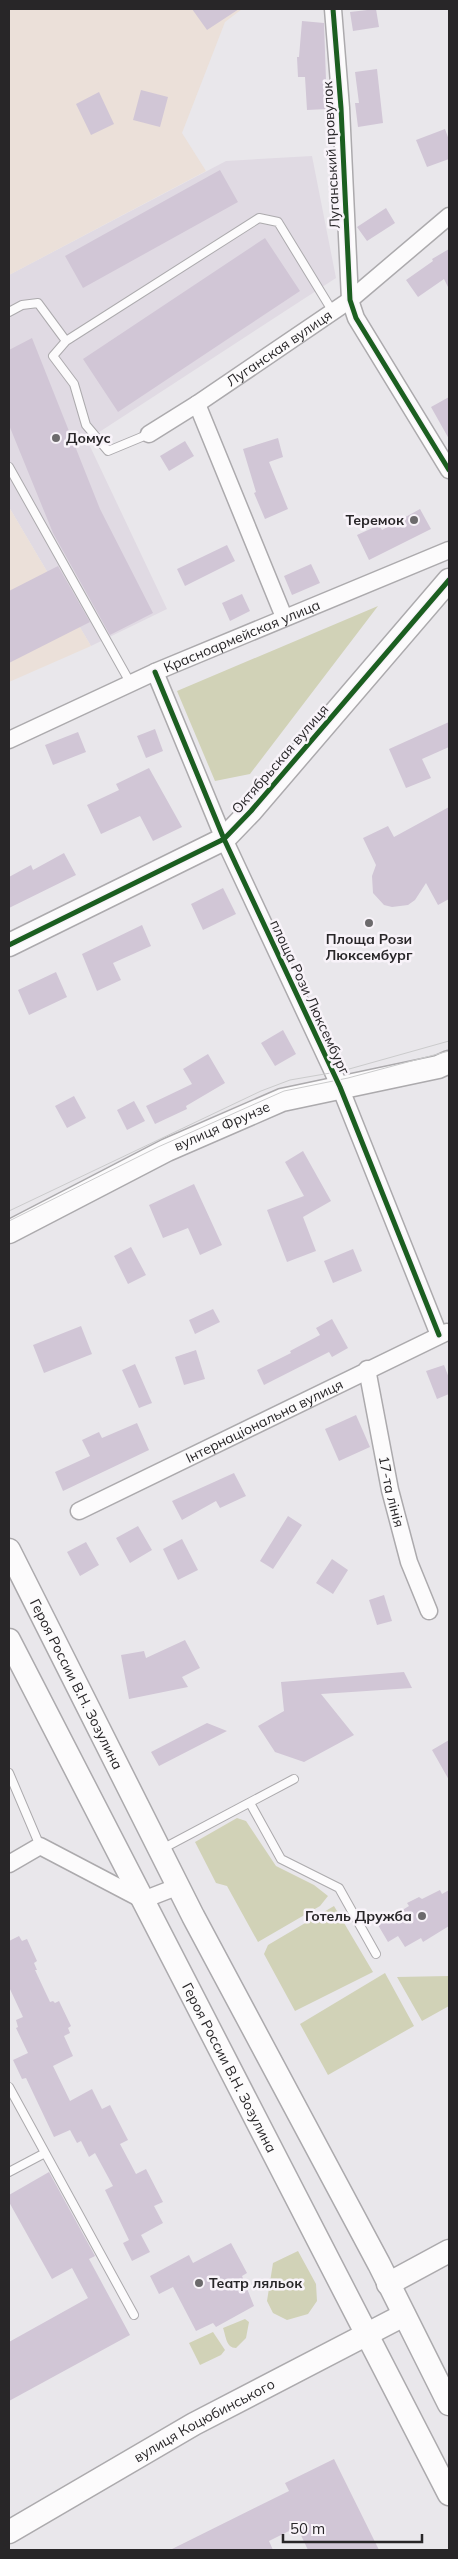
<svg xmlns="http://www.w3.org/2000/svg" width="458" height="2559" font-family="Mulish,sans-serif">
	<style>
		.built { fill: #e0dae3 }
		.industrial { fill: #ebe0d9 }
		.green { fill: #d1d2b7 }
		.building { fill: #d1c6d6 }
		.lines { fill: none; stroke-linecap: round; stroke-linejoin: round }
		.lane-casing { stroke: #acaaad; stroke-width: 10 }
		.street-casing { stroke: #acaaad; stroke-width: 19 }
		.secondary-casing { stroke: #acaaad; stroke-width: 25 }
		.lane { stroke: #fcfbfc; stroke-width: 8 }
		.street { stroke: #fcfbfc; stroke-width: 16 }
		.secondary { stroke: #fcfbfc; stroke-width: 22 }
		.tram { stroke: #cbcbcc; stroke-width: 1 }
		.cycleway-casing { stroke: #f8f3f9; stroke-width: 8 }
		.cycleway { stroke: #1b5e20; stroke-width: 5 }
		.poi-dot { fill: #6c6a6c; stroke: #f8f3f9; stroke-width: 2 }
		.labels { text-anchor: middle; stroke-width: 5; stroke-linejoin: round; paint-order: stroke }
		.street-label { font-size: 14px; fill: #282628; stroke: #f8f3f9 }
		.poi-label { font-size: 14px; font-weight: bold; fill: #282628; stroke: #f8f3f9; text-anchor: start }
	</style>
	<rect width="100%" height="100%" fill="#e9e7eb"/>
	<path class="built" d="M312 156 336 278 87 440 167 609 91 646 9 507V275L226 161Z"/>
	<path class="industrial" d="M9 9H242L225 22 182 133 206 171 9 275Z
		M9 507 91 646 9 682Z"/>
	<path class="green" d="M378 606 250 774 215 781 177 691Z
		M237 1818 246 1821 276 1866 314 1885 328 1896 320 1906 258 1942 227 1886 216 1883 195 1842Z
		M334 1906 373 1972 295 2011 264 1954 268 1945Z
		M385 1973 414 2026 328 2075 300 2024Z
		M449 1976V2006L422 2021 397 1977Z
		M298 2251 316 2284 317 2301 308 2314 287 2320 273 2313 267 2301 273 2263Z
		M245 2319 249 2322 246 2338 236 2348C226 2348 226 2336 223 2328Z
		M213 2332 225 2350 221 2355 200 2365 189 2343Z"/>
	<path class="building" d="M192 9H239L207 30Z
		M376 9 379 27 353 31 350 12Z
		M302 21 324 23 327 109 307 110 305 77H298L297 57H299Z
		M377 69 383 123 358 127 355 103H359L355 72Z
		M141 90 168 97 160 127 133 120Z
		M99 92 114 124 91 135 76 104Z
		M445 129 449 140V159L427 167 416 140Z
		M220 170 238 202 83 288 65 256Z
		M386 208 395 223 367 241 357 227Z
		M265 238 300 291 118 412 83 359Z
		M449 249V289L444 279 418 297 406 280 433 261 432 259Z
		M32 338 100 509 153 613 110 635 53 533 9 425V350Z
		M449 397V439L431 407Z
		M278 438 283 457 269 462 288 509 265 519 254 493 256 492 243 449Z
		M185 441 194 456 169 471 160 456Z
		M420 509 431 529 369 560 357 535 379 525 382 530Z
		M227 545 235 561 185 586 177 569Z
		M311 564 320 583 292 595 284 576Z
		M58 566 90 622 9 663V591Z
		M242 594 250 611 230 621 222 603Z
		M449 722V747L422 759 431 778 406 788 389 749Z
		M155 729 163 751 146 758 137 736Z
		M78 732 86 752 53 765 45 745Z
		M149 768 182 827 153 841 140 816 101 834 87 805 119 790 116 784Z
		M449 807V899L438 905 426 883 415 900 408 905 392 907 384 905 373 893 372 876 376 865 363 838 388 826 394 837Z
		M64 853 76 875 9 908V877L31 865 33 870Z
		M223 888 236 914 203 930 191 904Z
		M142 925 151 946 113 963 121 980 97 991 82 954Z
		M56 972 67 997 29 1015 18 990Z
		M283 1030 296 1054 275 1066 261 1043Z
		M208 1054 225 1083 186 1106 187 1109 155 1124 146 1106 192 1084 183 1069Z
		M74 1096 86 1118 67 1128 55 1106Z
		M134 1101 145 1121 127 1130 117 1110Z
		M303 1151 331 1201 303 1217 316 1251 287 1262 267 1210 304 1196 285 1162Z
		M194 1184 222 1245 200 1255 188 1228 163 1238 149 1205Z
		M131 1247 146 1275 128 1284 114 1256Z
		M353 1249 362 1271 333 1283 324 1261Z
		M213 1309 220 1322 195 1334 189 1320Z
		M332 1319 348 1348 332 1357 329 1352 264 1385 257 1370 291 1353 290 1351 320 1335 316 1328Z
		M81 1326 92 1354 44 1373 33 1345Z
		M196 1350 205 1379 184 1385 175 1357Z
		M135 1364 152 1403 139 1408 122 1370Z
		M444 1365 449 1378V1394L437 1399 426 1371Z
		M356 1415 370 1447 339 1461 325 1429Z
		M137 1423 149 1450 63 1491 55 1472 90 1456 82 1440 99 1432 102 1438Z
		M234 1473 246 1496 220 1508 216 1501 182 1520 172 1501Z
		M288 1516 302 1525 273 1569 260 1561Z
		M138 1526 152 1550 130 1563 116 1538Z
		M182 1539 198 1570 178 1580 163 1549Z
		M86 1542 99 1565 80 1576 67 1552Z
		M332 1559 348 1570 333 1594 316 1583Z
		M384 1595 392 1621 377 1625 369 1600Z
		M185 1640 200 1668 182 1677 188 1687 129 1699 121 1655 144 1651 146 1658Z
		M404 1672 412 1688 321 1694 354 1735 304 1762 275 1752 258 1726 284 1711 281 1682Z
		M207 1723 227 1731 159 1766 151 1752Z
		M449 1740V1780L432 1750Z
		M440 1890 442 1894 449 1890V1926L423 1942 421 1938 405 1947 398 1936 388 1942 378 1925 409 1906 407 1903 419 1897 422 1899Z
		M19 1936 22 1941 27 1939 37 1961 34 1963 37 1970H35L50 2002 53 2001 55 2003 59 2001 71 2026 68 2028 70 2033 64 2036 73 2056 53 2066 70 2101 92 2089 102 2109 110 2105 128 2140 120 2144 136 2174 146 2169 163 2202 154 2206 163 2223 141 2235 150 2252 132 2261 123 2243 129 2240 105 2190 113 2186 95 2153 89 2157 81 2141 77 2143 70 2130 54 2137 26 2078 22 2079 13 2060 28 2053 16 2028 18 2027 16 2020 23 2017 9 1987V1941Z
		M49 2172 95 2256 89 2259 130 2335 9 2401V2342L88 2298 72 2268 52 2279 9 2202V2195Z
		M231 2243 247 2273 242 2276 254 2306 216 2327 213 2323 196 2331 173 2287 159 2294 150 2276 189 2255 193 2263Z
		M334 2459 379 2550H308L297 2527 269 2541 273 2550H170L289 2491 285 2483Z"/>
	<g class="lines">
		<g class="lane-casing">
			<path id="lane" d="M9 312 22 305 38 303 66 341
				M149 434 108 451 86 425 74 384 53 356 66 341 259 218 278 222 333 312
				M9 467 131 684
				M9 1773 40 1846
				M250 1803 281 1859 339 1888 376 1954
				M162 1849 294 1779
				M9 2087 134 2315
				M9 2172 45 2153"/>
		</g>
		<g class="street-casing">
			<g id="street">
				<path d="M333 9 341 108 350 300 356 318 449 470"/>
				<path d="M197 404 284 617"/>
				<path id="s1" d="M149 434 197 404 350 300 449 216"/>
				<path d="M155 672 224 839 340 1087 439 1335"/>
				<path id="s2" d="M9 740 155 672 449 550"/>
				<path id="s3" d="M367 1369 390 1490 409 1562 429 1611"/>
				<path id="s4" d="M79 1511 447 1332"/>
				<path d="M9 1864 40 1846 143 1900 179 1886"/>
			</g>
		</g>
		<g class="secondary-casing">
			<g id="secondary">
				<path d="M9 945 224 839 251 811 449 580"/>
				<path id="s5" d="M9 1232 167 1150 282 1100 438 1067 449 1062"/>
				<path id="s6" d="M9 1550 193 1916 379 2264 449 2404"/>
				<path id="s7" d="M9 1640 449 2494"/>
				<path d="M388 2284 449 2251"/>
				<path id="s8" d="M9 2532 194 2424 404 2315"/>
			</g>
		</g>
		<use href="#lane" class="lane"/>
		<use href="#street" class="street"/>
		<use href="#secondary" class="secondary"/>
		<path class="tram" d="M9 1211 261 1091 290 1080 342 1071 449 1041
			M9 1221 158 1147 284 1091 348 1078 449 1051"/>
		<g class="cycleway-casing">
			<path id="cycleway" d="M333 9 341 108 350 300 356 318 449 470
				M155 672 224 839 340 1087 439 1335
				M9 945 224 839 251 811 449 580"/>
		</g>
		<use href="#cycleway" class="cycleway"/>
	</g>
	<g class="poi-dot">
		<circle cx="56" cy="438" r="5"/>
		<circle cx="414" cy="520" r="5"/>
		<circle cx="369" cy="923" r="5"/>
		<circle cx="422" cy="1916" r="5"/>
		<circle cx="199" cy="2283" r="5"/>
	</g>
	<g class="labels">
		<g class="street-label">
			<text transform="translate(331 155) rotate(-93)" y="5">Луганський провулок</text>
			<text dy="5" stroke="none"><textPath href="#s1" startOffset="156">Луганская вулиця</textPath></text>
			<text dy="5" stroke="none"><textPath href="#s2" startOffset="255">Красноармейская улица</textPath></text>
			<text transform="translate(280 759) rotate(-49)" y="5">Октябрьская вулиця</text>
			<text transform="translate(310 997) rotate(65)" y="5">площа Рози Люксембург</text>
			<text dy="5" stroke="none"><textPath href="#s5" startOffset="238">вулиця Фрунзе</textPath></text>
			<text dy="5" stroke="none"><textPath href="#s4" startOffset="206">Інтернаціональна вулиця</textPath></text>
			<text dy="5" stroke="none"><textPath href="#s3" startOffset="125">17-та лінія</textPath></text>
			<text dy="5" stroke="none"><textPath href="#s6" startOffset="150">Героя России В.Н. Зозулина</textPath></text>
			<text dy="5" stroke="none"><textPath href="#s7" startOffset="481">Героя России В.Н. Зозулина</textPath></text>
			<text dy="5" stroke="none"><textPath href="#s8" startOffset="225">вулиця Коцюбинського</textPath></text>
		</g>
		<g class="poi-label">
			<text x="66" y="443">Домус</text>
			<text x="404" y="525" text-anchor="end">Теремок</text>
			<text x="369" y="944" text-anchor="middle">Площа Рози<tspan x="369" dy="16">Люксембург</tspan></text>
			<text x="412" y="1921" text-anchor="end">Готель Дружба</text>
			<text x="209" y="2288">Театр ляльок</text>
		</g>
	</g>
	<rect width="458" height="2559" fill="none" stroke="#282628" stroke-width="20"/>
	<path d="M283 2534v8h139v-8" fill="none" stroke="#282628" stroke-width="2.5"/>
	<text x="290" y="2534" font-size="15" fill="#282628" stroke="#f8f3f9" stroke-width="4" paint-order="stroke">50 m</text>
</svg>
